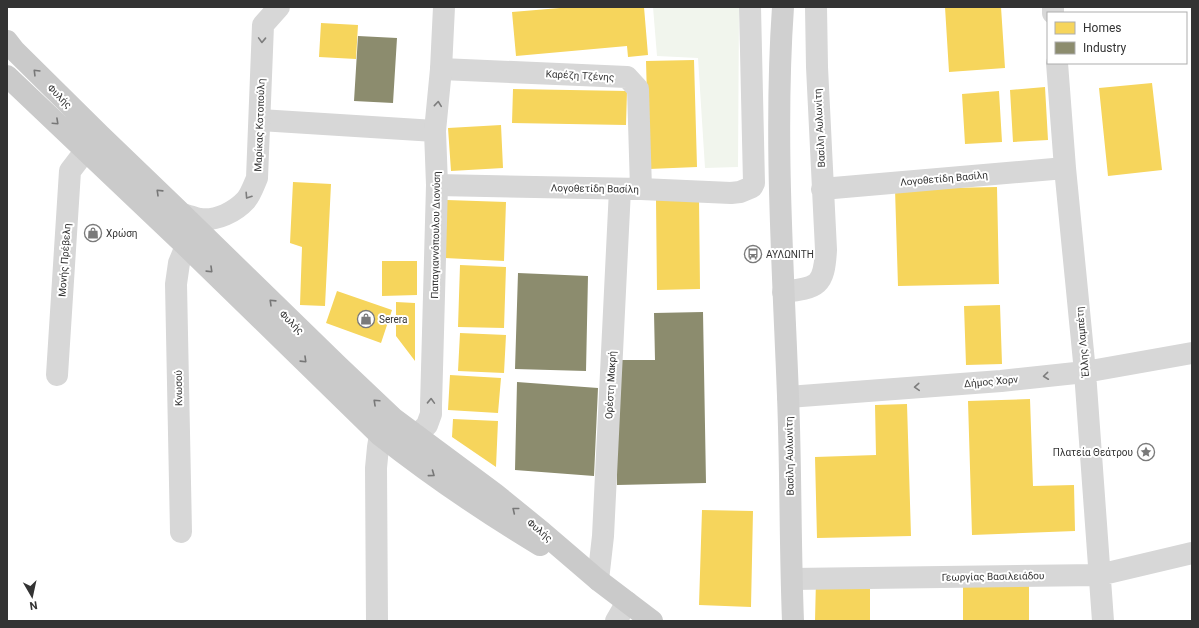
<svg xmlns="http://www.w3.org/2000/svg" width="1199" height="628" font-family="Roboto,sans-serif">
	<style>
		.green { fill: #f1f5ed }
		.homes { fill: #f6d55c }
		.industry { fill: #8c8c6e }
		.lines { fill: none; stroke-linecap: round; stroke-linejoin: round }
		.minor { stroke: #d7d7d7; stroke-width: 22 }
		.tertiary { stroke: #d7d7d7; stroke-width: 22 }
		.secondary { stroke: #d0d0d0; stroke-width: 22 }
		.primary { stroke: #cacaca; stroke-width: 22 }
		.oneway { stroke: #7d7d7d }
		.oneway2 { stroke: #777 }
		.labels { text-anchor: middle; stroke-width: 4; stroke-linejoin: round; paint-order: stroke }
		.street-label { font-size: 10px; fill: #333; stroke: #fff }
		.poi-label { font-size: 10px; fill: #333; stroke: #fff; text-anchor: start }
	</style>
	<rect width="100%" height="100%" fill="#fff"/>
	<path class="green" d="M653 7H739L738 167 705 168 698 58 657 56Z"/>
	<path class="homes" d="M572 7H644L648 55 628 57 627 46 516 56 512 12Z
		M945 7H1001L1005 68 949 72Z
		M321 23 358 25 356 59 319 57Z
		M694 60 697 167 649 169 646 61Z
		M1152 83 1162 170 1108 176 1099 88Z
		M1045 87 1048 140 1013 142 1010 90Z
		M513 89 627 91 626 125 512 123Z
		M999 91 1002 142 965 144 962 94Z
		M501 125 503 168 451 171 448 128Z
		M293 182 331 184 325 306 300 305 302 247 290 243Z
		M997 187 999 284 898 286 895 189Z
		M699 199 700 289 657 290 656 200Z
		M447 200 506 202 504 261 445 258Z
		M382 261H417V295L382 296Z
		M460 265 506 267 504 328 458 327Z
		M337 291 392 310 381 343 326 323Z
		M396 302 415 303V361L396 336Z
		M1000 305 1002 364 966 365 964 306Z
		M460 333 506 335 504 373 458 371Z
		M450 375 501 378 498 413 448 410Z
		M1030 399 1033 486 1074 485 1075 531 972 535 968 401Z
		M907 404 911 536 817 538 815 457 876 455 875 405Z
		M453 419 498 421 496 467 452 437Z
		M702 510 753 511 751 607 699 605Z
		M1029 577V621H963V578Z
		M816 579 870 580V621H815Z"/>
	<path class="industry" d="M358 36 397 38 393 103 354 101Z
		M518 273 588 276 586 371 515 369Z
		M703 312 706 483 617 485 614 360H655L654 313Z
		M517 382 598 388 594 476 515 470Z"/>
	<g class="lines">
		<path class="minor" d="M1053 7V13
			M1057 63 1065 168 1085 372 1103 621
			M441 69 627 77 638 89 641 189
			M260 120 435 131
			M437 185 641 189 731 193 740 192 752 187 754 183 750 7
			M822 189 1065 168
			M783 292C818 288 824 286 826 250L817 67 816 7
			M57 375 70 171 86 150
			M788 397 1001 381 1085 372 1192 353
			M181 532 176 284 179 263 186 246
			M792 579 1099 575 1192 553
			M598 580 603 536 620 189
			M377 621 376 468 378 447 380 435 390 422
			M616 621 627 602"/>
		<path class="tertiary" d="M182 214C188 215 194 218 200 219 217 221 235 212 246 200 251 194 254 185 257 178L263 25 279 7
			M403 449 427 425 431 414V406L437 185 435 131 441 69 444 7"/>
		<path class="secondary" d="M783 7C774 136 783 266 788 396 791 471 790 546 793 621"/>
		<path class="primary" d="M7 41 14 50 100 135 182 214 338 366 393 418 494 493 542 532 598 580 652 621
			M7 76 186 246 380 435C431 475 485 512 540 545"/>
	</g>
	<defs><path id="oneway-chevron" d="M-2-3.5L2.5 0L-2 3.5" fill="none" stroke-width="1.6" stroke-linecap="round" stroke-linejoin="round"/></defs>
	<g class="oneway">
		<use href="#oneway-chevron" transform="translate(262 40) rotate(92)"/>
		<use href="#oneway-chevron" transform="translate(438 104) rotate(-84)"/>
		<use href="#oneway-chevron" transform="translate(248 196) rotate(123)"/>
		<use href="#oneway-chevron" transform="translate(1046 376) rotate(174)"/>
		<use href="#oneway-chevron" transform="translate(917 387) rotate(176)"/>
		<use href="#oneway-chevron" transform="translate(431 401) rotate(-88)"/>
	</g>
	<g class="oneway2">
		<use href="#oneway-chevron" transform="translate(36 72) rotate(-135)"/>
		<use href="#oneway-chevron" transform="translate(56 122) rotate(43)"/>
		<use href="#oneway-chevron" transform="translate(159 192) rotate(-136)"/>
		<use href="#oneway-chevron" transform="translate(210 270) rotate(44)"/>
		<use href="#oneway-chevron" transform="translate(272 302) rotate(-136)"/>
		<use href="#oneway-chevron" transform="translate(304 360) rotate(44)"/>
		<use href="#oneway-chevron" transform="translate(376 402) rotate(-137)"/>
		<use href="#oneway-chevron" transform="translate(432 474) rotate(36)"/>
		<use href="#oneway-chevron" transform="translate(515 510) rotate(-141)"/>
	</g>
	<defs>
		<g id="shop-ring" transform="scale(0.9)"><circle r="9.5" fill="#fff" stroke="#7a7a7a" stroke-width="1.5"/><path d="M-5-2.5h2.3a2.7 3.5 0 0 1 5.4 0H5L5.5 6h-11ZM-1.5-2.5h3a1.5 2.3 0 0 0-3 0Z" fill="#7a7a7a"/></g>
		<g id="bus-ring" transform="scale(0.9)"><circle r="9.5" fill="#fff" stroke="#7a7a7a" stroke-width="1.5"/><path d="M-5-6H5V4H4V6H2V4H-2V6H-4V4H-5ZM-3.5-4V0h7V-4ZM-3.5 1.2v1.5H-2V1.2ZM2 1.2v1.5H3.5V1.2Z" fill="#7a7a7a"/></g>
		<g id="sight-ring" transform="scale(0.9)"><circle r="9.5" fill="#fff" stroke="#7a7a7a" stroke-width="1.5"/><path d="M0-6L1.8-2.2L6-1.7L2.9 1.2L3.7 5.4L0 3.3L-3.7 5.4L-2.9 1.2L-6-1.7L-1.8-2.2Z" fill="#7a7a7a"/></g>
	</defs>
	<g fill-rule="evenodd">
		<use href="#shop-ring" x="93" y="233"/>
		<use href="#bus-ring" x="753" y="254"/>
		<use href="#shop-ring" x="366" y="319"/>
		<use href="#sight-ring" x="1146" y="452"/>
	</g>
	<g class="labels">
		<g class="street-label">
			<text transform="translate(580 75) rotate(3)" y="4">Καρέζη Τζένης</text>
			<text transform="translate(60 96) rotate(45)" y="4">Φυλής</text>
			<text transform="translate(259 125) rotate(-88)" y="4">Μαρίκας Κοτοπούλη</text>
			<text transform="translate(819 128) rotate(-93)" y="4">Βασίλη Αυλωνίτη</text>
			<text transform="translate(944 178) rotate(-5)" y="4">Λογοθετίδη Βασίλη</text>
			<text transform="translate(595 188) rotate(1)" y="4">Λογοθετίδη Βασίλη</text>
			<text transform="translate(435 235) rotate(-89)" y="4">Παπαγιαννόπουλου Διονύση</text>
			<text transform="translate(64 260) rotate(-86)" y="4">Μονής Πρέβελη</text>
			<text transform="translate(292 322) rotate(44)" y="4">Φυλής</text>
			<text transform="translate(1082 342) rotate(-95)" y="4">Έλλης Λαμπέτη</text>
			<text transform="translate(991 381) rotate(-5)" y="4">Δήμος Χορν</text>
			<text transform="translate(610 385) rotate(-87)" y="4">Ορέστη Μακρή</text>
			<text transform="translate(178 388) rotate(-91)" y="4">Κνωσού</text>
			<text transform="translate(789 456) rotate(-91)" y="4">Βασίλη Αυλωνίτη</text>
			<text transform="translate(540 530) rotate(40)" y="4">Φυλής</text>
			<text transform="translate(993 576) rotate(-1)" y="4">Γεωργίας Βασιλειάδου</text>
		</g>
		<g class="poi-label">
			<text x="106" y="237">Χρώση</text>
			<text x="766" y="258">ΑΥΛΩΝΙΤΗ</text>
			<text x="379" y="323">Serera</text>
			<text x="1133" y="456" text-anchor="end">Πλατεία Θεάτρου</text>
		</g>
	</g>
	<rect width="1199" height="628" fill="none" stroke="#333333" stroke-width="16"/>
	<rect x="1047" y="12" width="140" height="52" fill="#ffffff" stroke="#adadad"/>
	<rect x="1055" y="22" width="20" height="12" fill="#f6d55c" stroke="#adadad"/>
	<text x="1083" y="32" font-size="12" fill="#333333">Homes</text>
	<rect x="1055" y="42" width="20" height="12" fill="#8c8c6e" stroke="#adadad"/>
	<text x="1083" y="52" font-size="12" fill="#333333">Industry</text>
	<g transform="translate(32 596) rotate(171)" stroke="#ffffff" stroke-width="3" paint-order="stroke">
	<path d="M0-3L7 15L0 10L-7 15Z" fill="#333333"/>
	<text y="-6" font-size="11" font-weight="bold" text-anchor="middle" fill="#333333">N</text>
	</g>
</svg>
